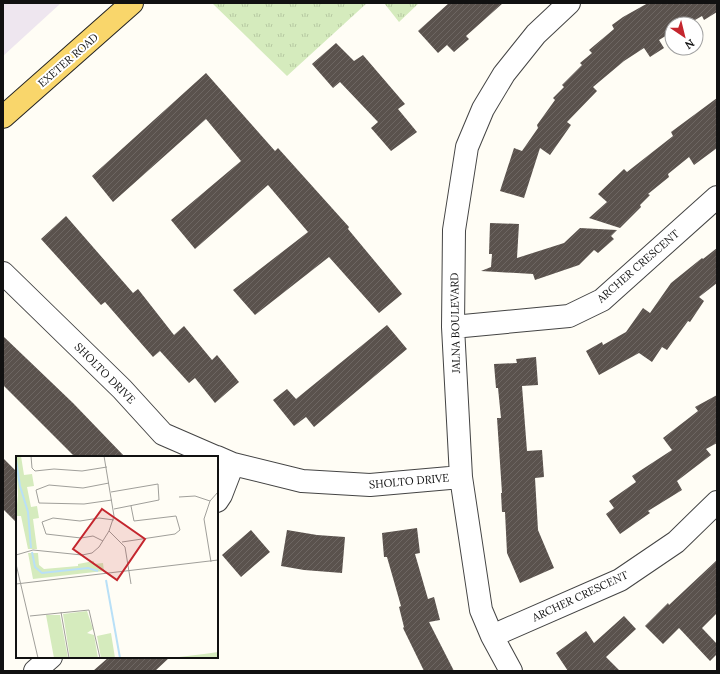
<svg xmlns="http://www.w3.org/2000/svg" width="720" height="674" font-family="Lora,serif">
	<style>
		.industrial { fill: #eee6ef }
		.park { fill: url(#park-tufts) }
		.building { fill: url(#building-hatch) }
		.lines { fill: none; stroke-linecap: round; stroke-linejoin: round }
		.minor-casing { stroke: #444; stroke-width: 24 }
		.major-casing { stroke: #222; stroke-width: 24 }
		.minor { stroke: #fff; stroke-width: 22 }
		.major { stroke: #f9d66b; stroke-width: 22 }
		.labels { text-anchor: middle; stroke-width: 4; stroke-linejoin: round; paint-order: stroke }
		.street-label { font-size: 11px; fill: #111; stroke: #fff }
		.inset-river { fill: none; stroke: #b9e0f7; stroke-width: 2 }
		.inset-road { fill: none; stroke: #a09f9a; stroke-width: 1 }
		.view { fill: #c4262e; fill-opacity: 0.15; stroke: #c4262e; stroke-width: 2 }
		.inset-edge { fill: none; stroke: #111; stroke-width: 2 }
	</style>
	<defs>
		<pattern id="park-tufts" width="24" height="20" patternUnits="userSpaceOnUse"><rect width="24" height="20" fill="#d5ebbd"/><path d="M3 7l-1-3M5 7V3M7 7l1-3M15 17l-1-3M17 17v-4M19 17l1-3" fill="none" stroke="#b6c8a1"/></pattern>
		<pattern id="building-hatch" width="6" height="6" patternUnits="userSpaceOnUse"><rect width="6" height="6" fill="#5a524d"/><path d="M-1 1l2-2M0 6l6-6M5 7l2-2" fill="none" stroke="#6d6662"/></pattern>
	</defs>
	<rect width="100%" height="100%" fill="#fffdf5"/>
	<path class="industrial" d="M3 3H61L3 56Z"/>
	<path class="park" d="M212 3H367L287 76Z
		M384 3H419L399 22Z"/>
	<path class="building" d="M449 3H503L466 36 469 39 454 52 447 45 438 53 418 31Z
		M648 3H717V12L704 20 702 16 688 24H672V32L659 40 664 48 650 57 644 48 624 61 593 87 597 91 567 122 571 125 550 155 540 148 524 198 500 191 514 148 522 151 538 128 537 125 555 100 553 98 564 87 562 85 582 65 580 63 592 53 589 50 614 29 612 25 623 17Z
		M336 43 354 61 363 55 405 104 398 109 417 132 391 151 371 128 378 122 340 82 333 88 312 64Z
		M206 73 275 151 278 148 349 227 348 229 402 294 379 313 329 257 255 315 233 290 308 232 268 185 195 249 171 220 241 161 206 119 113 202 92 176Z
		M717 98V148L694 165 689 157 668 174 669 177 648 194 650 195 640 205 641 207 620 228 589 218 607 202 598 194 624 169 627 172 673 136 671 132Z
		M66 216 133 293 138 289 174 335 184 326 212 360 217 355 239 382 215 403 195 378 189 383 160 351 153 357 105 302 101 305 41 239Z
		M490 223 519 224 517 258 564 243 580 228 617 230 611 236 614 239 598 253 594 250 579 265 535 280 533 274 481 271 491 267 492 254H489Z
		M717 248V283L699 297 704 301 690 322 688 321 667 350 662 347 652 362 639 353 599 375 586 351 602 342 603 345 626 332 643 308 650 313 671 283 702 258 703 259Z
		M387 325 407 349 314 427 306 417 294 426 273 400 287 389 296 399Z
		M3 336 73 403 125 457H75L3 385Z
		M536 357 538 385 522 386 527 451 542 450 544 477 535 478 538 530 554 568 520 583 507 553 505 512H502L501 493H502L497 418H501L498 388H496L494 364 517 363 516 359Z
		M717 395V443L706 449 711 455 677 481 682 490 648 511 650 513 620 534 606 514 614 508 609 501 636 482 632 476 672 450 663 438 698 411 695 407Z
		M3 458 17 472V523L3 509Z
		M417 528 420 553 415 554 428 599 434 597 440 620 429 622 454 671H424L403 628 404 627 399 607 401 606 387 557H384L382 533Z
		M251 530 270 552 241 577 222 555Z
		M287 530 317 535 345 537 342 573 304 570 281 566Z
		M717 560V613L702 628 717 644V654L710 661 679 628 663 644 645 626 668 603 669 605Z
		M624 616 636 629 606 657 620 671H568L556 653 586 631 594 643Z
		M109 657H170L155 671H93Z"/>
	<g class="lines">
		<g class="minor-casing">
			<path id="minor" d="M3 273 122 389 163 434 216 457
				M453 327 569 316 602 300 717 197
				M217 457 233 464 302 481 370 485 461 477
				M217 501 221 495 233 464
				M492 636 620 580 676 542 717 502
				M35 671 51 657
				M511 671 492 636 481 610 461 477 453 327 454 230 467 147 483 109 504 74 536 34 569 3"/>
		</g>
		<g class="major-casing">
			<path id="major" d="M3 117 132 3"/>
		</g>
		<use href="#minor" class="minor"/>
		<use href="#major" class="major"/>
	</g>
	<g class="labels">
		<g class="street-label">
			<text transform="translate(68 60) rotate(-41)" y="4">EXETER ROAD</text>
			<text transform="translate(638 266) rotate(-41)" y="4">ARCHER CRESCENT</text>
			<text transform="translate(455 323) rotate(-91)" y="4">JALNA BOULEVARD</text>
			<text transform="translate(105 373) rotate(45)" y="4">SHOLTO DRIVE</text>
			<text transform="translate(409 481) rotate(-5)" y="4">SHOLTO DRIVE</text>
			<text transform="translate(580 596) rotate(-25)" y="4">ARCHER CRESCENT</text>
		</g>
	</g>
	<g transform="translate(16 456)">
		<rect width="202" height="202" fill="#fffdf5"/>
		<path d="M71 155 77 173 71 177 78 179 82 202H54L47 158ZM30 159H44L52 202H38ZM95 177 99 202H85L81 180ZM202 196V202L163 201 188 198Z" fill="#d5ebbd"/>
		<path d="M0 0H5L8 19 16 18 18 30 11 31 15 51 21 50 23 62 17 63 21 93H12L5 60H0L2 39ZM12 97H22L23 109 28 113 62 110V108L78 105V108L87 107 88 115 17 123Z" fill="#d5ebbd"/>
		<path class="inset-river" d="M0 4 4 30 12 56 15 92M16 96 19 111 26 117 72 112 82 115M90 124 104 202"/>
		<path class="inset-road" d="M15 0 16 12 19 15 38 13 66 15 91 11M93 27 67 32 33 29 20 34 23 47 68 48 96 44M95 36 142 28 143 44 98 53M163 41 179 40 194 45M93 75 109 91 115 128M87 85 77 80 65 82 30 78 26 66 37 62 64 65 83 62 98 64M106 86 159 78 164 74 160 60 118 65 115 50M0 99 17 94 66 99 76 97 83 91 93 75 98 60 88 0M195 106 188 63 194 45 202 36M0 108 22 202M0 128 202 104M45 156 53 202M14 160 73 154 84 202"/>
		<path class="view" d="M86 53 129 83 101 124 57 93Z"/>
		<rect width="202" height="202" class="inset-edge"/>
	</g>
	<rect width="720" height="674" fill="none" stroke="#111111" stroke-width="8"/>
	<g transform="translate(684 36) rotate(145)"><circle r="19" fill="#ffffff" stroke="#a0a0a0"/>
	<path d="M0-3L7 15L0 10L-7 15Z" fill="#c4262e"/>
	<text y="-6" font-size="11" font-weight="bold" text-anchor="middle" fill="#111111">N</text>
	</g>
</svg>
